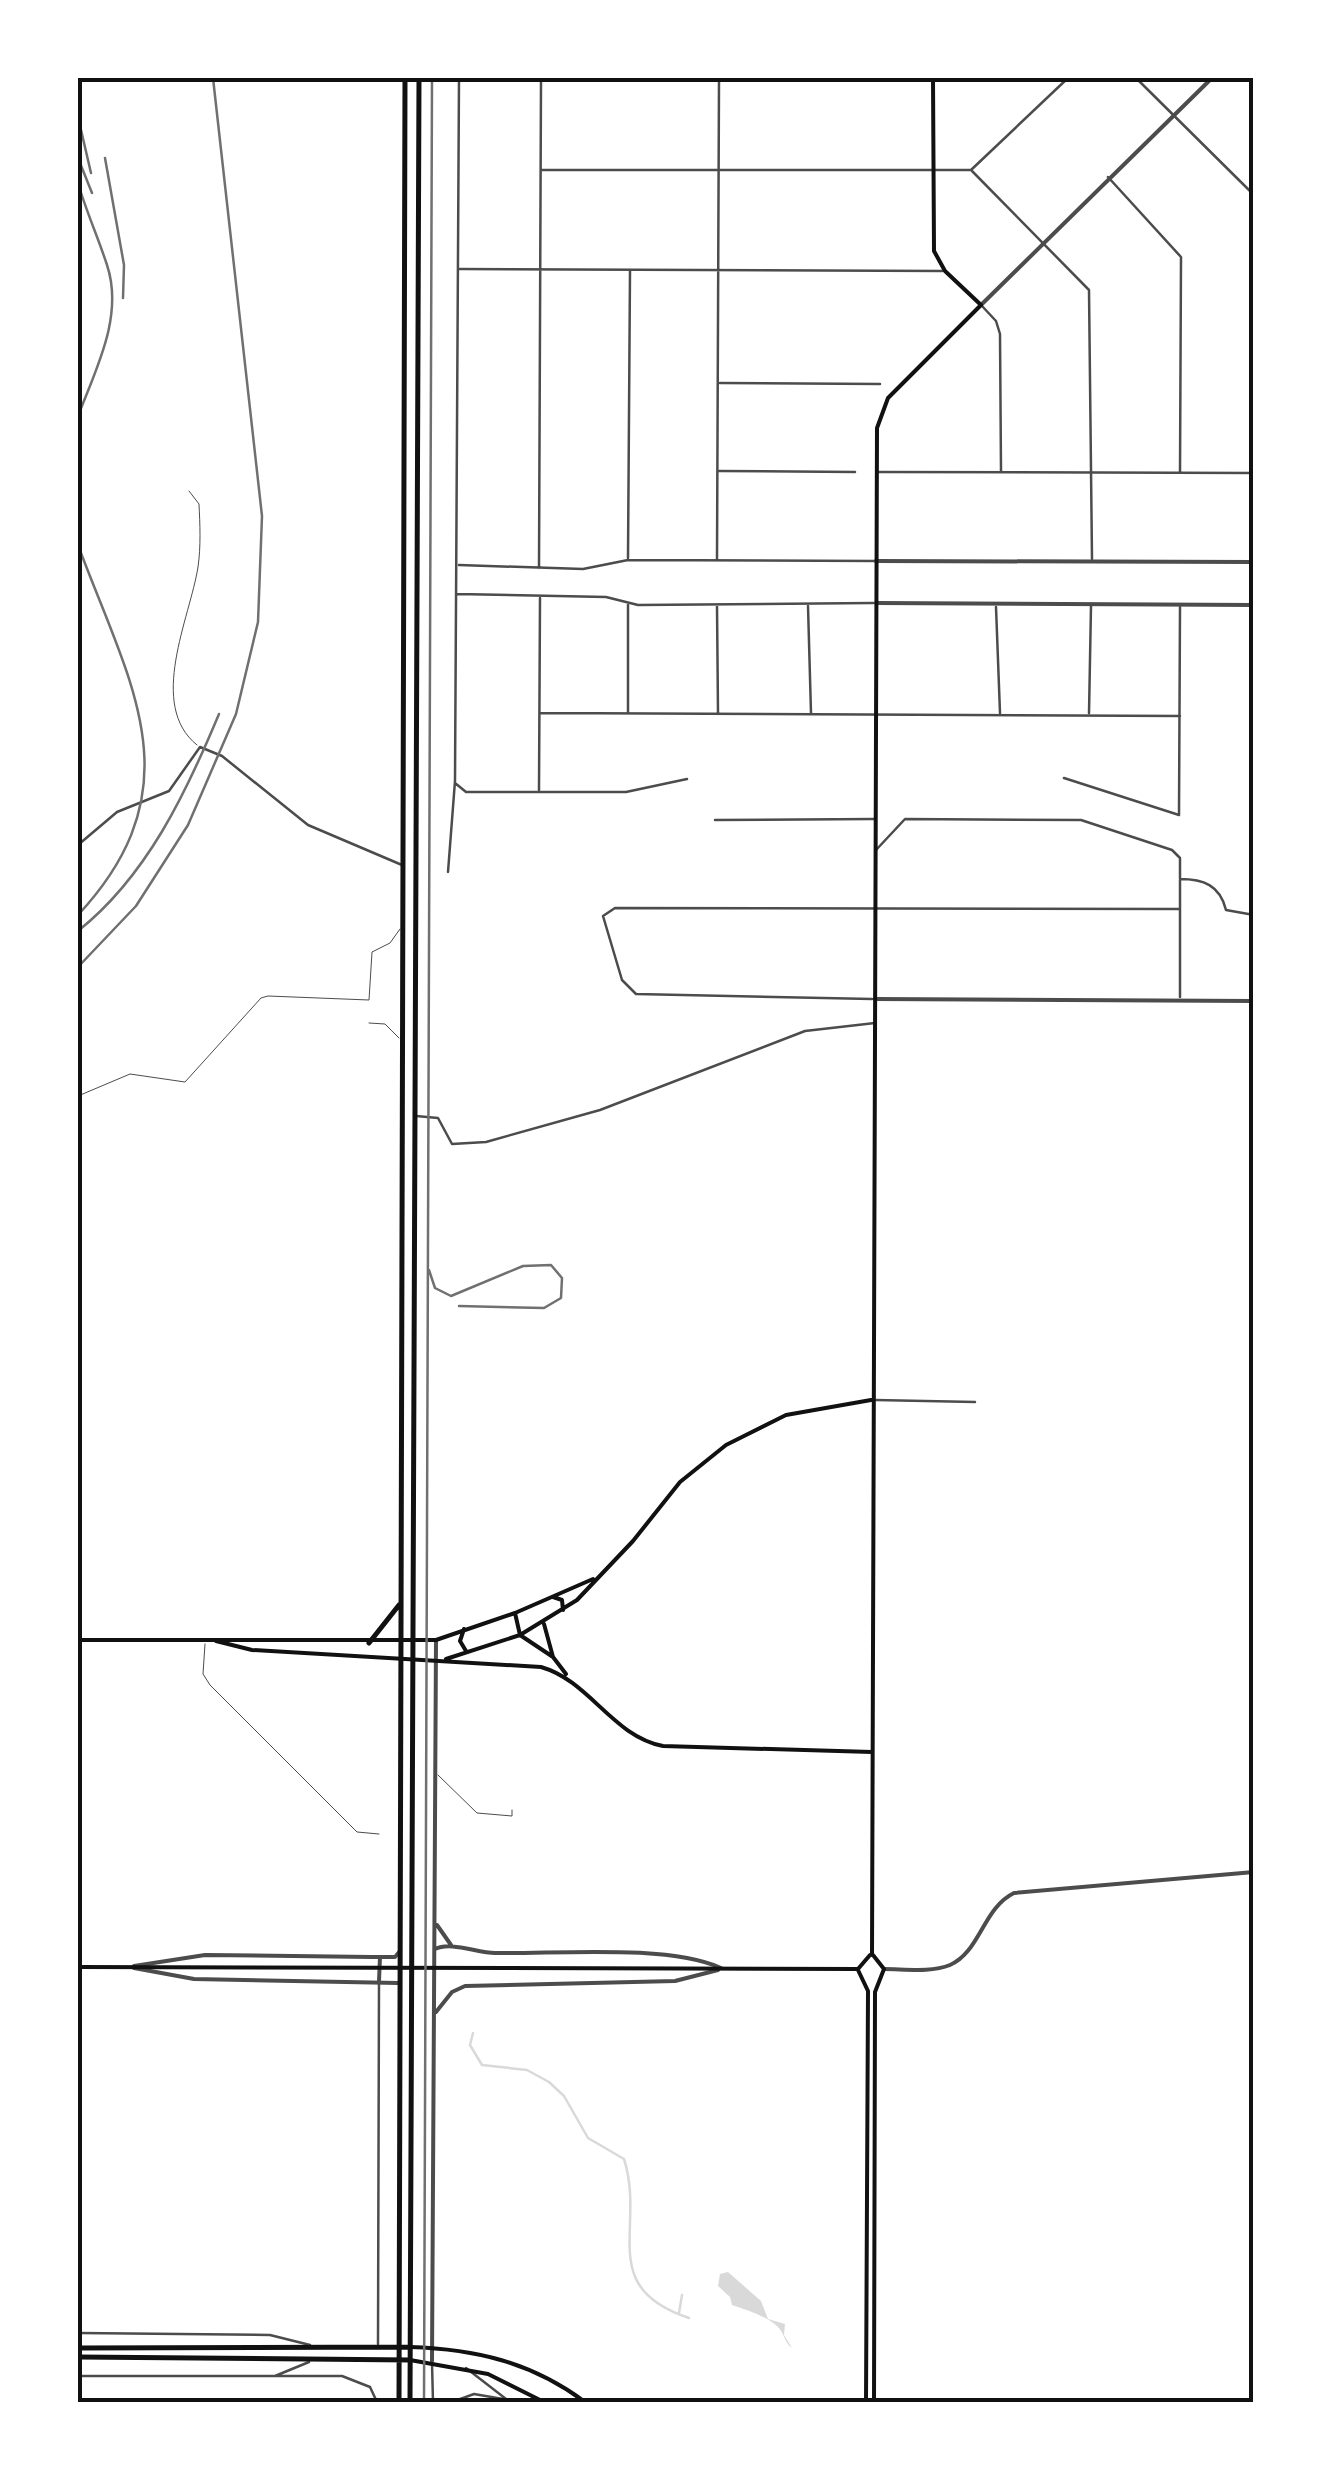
<svg xmlns="http://www.w3.org/2000/svg" width="1331" height="2480" font-family="'Noto Sans',sans-serif">
	<style>
		.water { fill: #d9d9d9 }
		.lines { fill: none; stroke-linecap: round; stroke-linejoin: round }
		.stream { stroke: #d9d9d9; stroke-width: 2.5 }
		.service { stroke: #4c4c4c; stroke-width: 1 }
		.minor { stroke: #4c4c4c; stroke-width: 2.5 }
		.tertiary { stroke: #4c4c4c; stroke-width: 4 }
		.secondary { stroke: #111; stroke-width: 4 }
		.primary { stroke: #111; stroke-width: 5 }
		.tram { stroke: #707070; stroke-width: 2.5 }
		.rail { stroke: #707070; stroke-width: 2.5 }
		.neatline { fill: none; stroke: #111; stroke-width: 4 }
	</style>
	<rect width="100%" height="100%" fill="#fff"/>
	<path class="water" d="M728 2272 761 2301 768 2319 785 2324 784 2335 792 2348C784 2342 785 2334 778 2327 765 2315 746 2310 732 2305L730 2297 718 2286 720 2274Z"/>
	<g class="lines">
		<path class="stream" d="M473 2033 470 2045 482 2065 527 2070 549 2082 564 2096 588 2138 624 2159C646 2228 596 2287 689 2318
			M679 2313 682 2295"/>
		<path class="service" d="M189 491 199 504C200 525 201 546 198 567 190 618 147 705 197 745
			M369 1023 385 1024 399 1038
			M78 1096 130 1074 185 1082 261 998 268 996 369 1000 372 952 390 943 400 929
			M205 1644 203 1674 210 1685 357 1832 379 1834
			M438 1775 477 1813 512 1816V1810"/>
		<path class="minor" d="M1136 78 1254 195
			M459 79 930 78
			M541 170H971L1068 78
			M972 171 1089 290 1092 559
			M1108 177 1181 257 1180 472
			M460 269 942 271
			M982 306 996 321 1000 334 1001 471
			M720 383 880 384
			M719 471 855 472
			M878 472 1254 473
			M628 558 630 271
			M717 559 719 80
			M459 565 583 569 628 560 875 561
			M539 568 541 80
			M457 594 606 597 638 605 873 603
			M717 606 718 713
			M808 606 811 713
			M996 607 1000 713
			M628 712V605
			M540 713 1180 716
			M1089 713 1091 606
			M1064 778 1179 815 1180 607
			M455 783 466 792H626L687 779
			M539 790 540 598
			M715 820 874 819
			M78 845 117 812 169 791 200 747 222 756 308 825 402 865
			M876 850 905 819 1081 820 1172 850 1180 858V879C1203 879 1220 885 1226 910L1254 915
			M448 872 455 781 459 78
			M1180 880V997
			M872 999 636 994 622 980 603 916 615 908 1179 909
			M416 1116 438 1118 452 1144 486 1142 600 1110 805 1031 875 1023
			M875 1400 975 1402
			M78 2333 270 2335 310 2345
			M378 2344 379 1982
			M432 2363 433 2402
			M466 2368 510 2402
			M78 2376H342L370 2387 377 2402
			M275 2376 309 2362
			M452 2402 474 2394 503 2399"/>
		<path class="tertiary" d="M981 305 1212 78
			M876 561 1254 562
			M876 603 1254 605
			M875 999 1254 1001
			M437 1925 451 1945
			M435 1949C451 1941 477 1953 495 1953 557 1954 667 1944 721 1968
			M134 1966 205 1955 372 1957H395L400 1951
			M134 1968 194 1979 398 1983
			M884 1969C904 1969 931 1973 950 1965 980 1952 983 1908 1014 1893L1254 1872
			M379 1981 380 1957
			M436 2012 452 1992 465 1986 675 1981 718 1970
			M432 2361 436 1641"/>
		<path class="secondary" d="M553 1597 562 1600 563 1610
			M515 1613 520 1635 553 1657
			M544 1624 553 1657 566 1674
			M464 1629 460 1641 466 1651
			M78 1640H436L515 1613 593 1579
			M216 1641 252 1650 541 1667C590 1681 612 1736 663 1746L872 1752
			M446 1659 520 1635 577 1600 633 1541 680 1482 726 1445 786 1415 871 1400
			M872 1955 877 428 888 398 981 305 945 271 934 251 933 78
			M873 1955 884 1969 875 1992 874 2402
			M78 1967 858 1969
			M858 1969 870 1955
			M858 1970 868 1991 866 2402
			M410 2347C475 2349 531 2362 585 2402
			M410 2360 488 2374 544 2402"/>
		<path class="primary" d="M369 1643 399 1605
			M78 2348 409 2347
			M78 2357 410 2360
			M399 2402 405 78
			M410 2402 419 78"/>
		<path class="tram" d="M429 1270 435 1288 451 1296 523 1266 551 1265 562 1278 561 1298 544 1308 459 1306
			M424 2402 432 78"/>
		<path class="rail" d="M78 117 91 173
			M78 158 92 193
			M105 158 124 265 123 298
			M78 183C86 211 98 237 107 265 124 316 96 369 78 416
			M78 545C129 683 198 786 78 915
			M78 931C147 876 186 793 219 714
			M78 967 136 906 188 825 236 714 258 622 262 516 213 78"/>
	</g>
	<rect width="1331" height="2480" fill="none" stroke="#ffffff" stroke-width="160"/>
	<rect x="80" y="80" width="1171" height="2320" class="neatline"/>
</svg>
